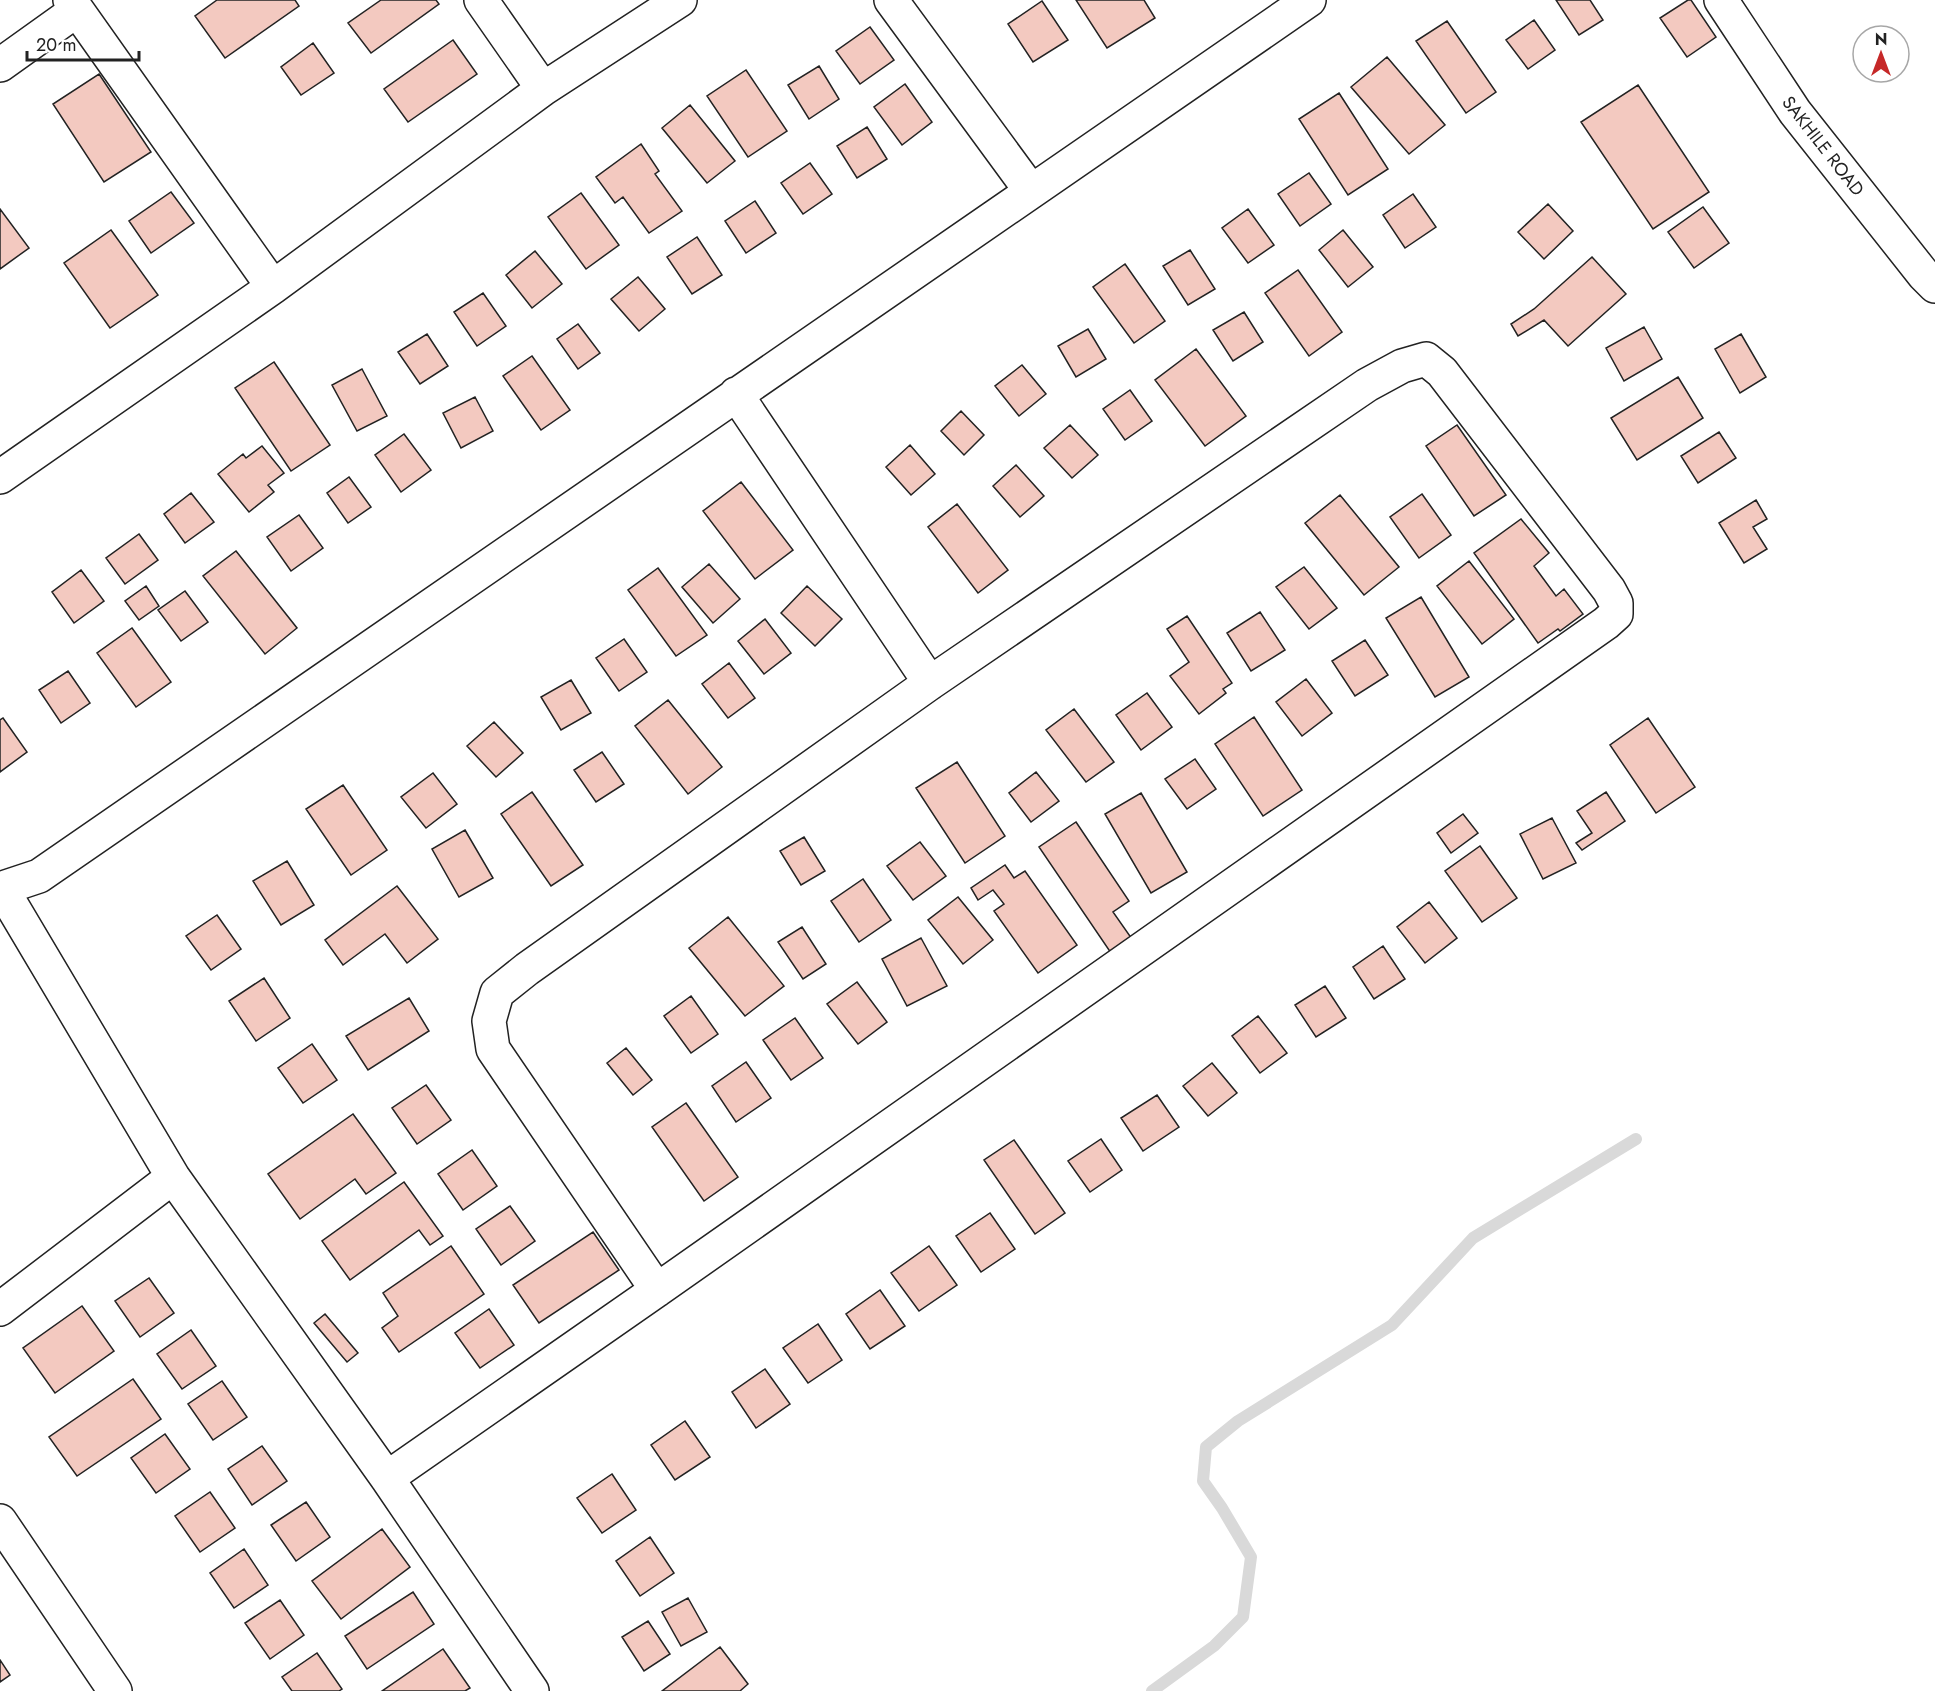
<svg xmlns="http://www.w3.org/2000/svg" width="1935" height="1691" font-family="Jost,sans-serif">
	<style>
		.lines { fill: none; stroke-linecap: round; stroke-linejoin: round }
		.stream { stroke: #d9d9d9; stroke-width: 12 }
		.building { fill: #f3c9c0; stroke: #222; stroke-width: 1.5 }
		.street-casing { stroke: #222; stroke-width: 36 }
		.street { stroke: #fff; stroke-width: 33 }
		.labels { text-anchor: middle; stroke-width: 4.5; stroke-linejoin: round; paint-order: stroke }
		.street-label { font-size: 18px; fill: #222; stroke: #fff }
	</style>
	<rect width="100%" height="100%" fill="#fff"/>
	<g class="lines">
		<path class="stream" d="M1152 1691 1214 1646 1243 1617 1251 1557 1222 1508 1203 1481 1206 1447 1238 1421 1392 1325 1473 1238 1636 1139"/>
	</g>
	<path class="building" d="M217 0H295L299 6 225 58 195 16Z
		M381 0H436L439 4 371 53 348 23Z
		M1076 0H1144L1155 18 1107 48Z
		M1556 0H1590L1603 20 1579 35Z
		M1688 0H1691L1716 37 1687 57 1660 18Z
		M1042 1 1068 40 1033 62 1008 24Z
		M1534 20 1555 50 1528 69 1506 40Z
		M1447 21 1496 92 1466 113 1416 41Z
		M870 27 894 60 860 84 836 51Z
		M453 40 477 74 408 122 384 89Z
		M313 43 334 73 301 95 281 67Z
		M1387 57 1445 125 1409 154 1351 87Z
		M819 66 839 99 809 119 788 85Z
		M746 70 787 131 748 157 707 96Z
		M99 74 151 152 104 182 53 104Z
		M905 84 932 122 902 145 874 107Z
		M1638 85 1709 192 1653 229 1581 122Z
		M1339 93 1388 169 1348 195 1299 119Z
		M690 105 735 161 707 183 662 128Z
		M867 127 887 159 857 178 837 146Z
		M641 144 659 171 655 174 682 211 649 233 623 197 615 203 596 177Z
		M810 163 832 194 803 214 781 183Z
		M1309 173 1331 204 1300 226 1278 194Z
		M171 192 194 223 151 253 129 221Z
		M581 193 619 245 586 269 548 217Z
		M1413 194 1436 227 1405 248 1383 215Z
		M755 201 776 233 746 253 725 221Z
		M1548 204 1573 231 1544 259 1518 232Z
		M1703 207 1729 243 1694 268 1668 232Z
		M0 209 29 248 0 269Z
		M1248 209 1274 245 1248 263 1222 228Z
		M111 230 158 295 110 328 64 263Z
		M1343 230 1373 267 1348 287 1319 250Z
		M697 237 722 275 692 294 667 257Z
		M1190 250 1215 289 1188 305 1163 266Z
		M535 251 562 284 532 308 506 275Z
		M1592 257 1626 294 1568 346 1544 320 1518 336 1511 324 1534 309Z
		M1125 264 1165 321 1134 343 1093 287Z
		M1298 270 1342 332 1309 356 1265 293Z
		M638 277 665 309 639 331 611 299Z
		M483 293 506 326 477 346 454 312Z
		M1244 312 1263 342 1233 361 1213 330Z
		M578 324 600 353 578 369 557 339Z
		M1644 327 1662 359 1624 381 1606 348Z
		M1088 329 1106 359 1076 377 1058 346Z
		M427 334 448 366 420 384 398 352Z
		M1741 334 1766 377 1740 393 1715 349Z
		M1196 349 1246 416 1205 446 1155 380Z
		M532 356 570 410 541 430 503 376Z
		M274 362 330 445 291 471 235 388Z
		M1022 365 1046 394 1019 416 995 386Z
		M362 369 387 416 357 431 332 385Z
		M1678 377 1703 418 1637 460 1611 418Z
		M1130 390 1152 421 1125 440 1103 409Z
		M475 397 493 431 461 448 443 413Z
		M961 411 984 435 964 455 941 431Z
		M1070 425 1098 455 1072 478 1044 448Z
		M1457 425 1506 495 1474 516 1426 446Z
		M1719 432 1736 458 1698 483 1681 456Z
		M404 434 431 470 401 492 375 455Z
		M910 445 935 474 911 495 886 467Z
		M262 446 284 473 268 485 274 492 249 512 218 474 243 454 246 458Z
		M1016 465 1044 496 1020 517 993 486Z
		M349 477 371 507 348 523 327 493Z
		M741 482 793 550 755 579 703 511Z
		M191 493 214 522 185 543 164 514Z
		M1422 494 1451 535 1419 558 1390 517Z
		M1340 495 1399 567 1364 595 1305 523Z
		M1756 500 1767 519 1753 527 1767 549 1744 563 1719 523Z
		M957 504 1008 570 978 593 928 527Z
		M299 515 323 548 291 571 267 537Z
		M1521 519 1549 553 1534 566 1556 596 1564 589 1583 614 1560 631 1558 629 1538 643 1474 553Z
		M139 534 158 560 125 584 106 558Z
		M236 551 297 628 265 654 203 576Z
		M1469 561 1514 619 1482 644 1437 586Z
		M709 564 740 599 713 623 682 587Z
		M1304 567 1337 608 1309 629 1276 587Z
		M658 568 707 635 676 656 628 590Z
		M81 570 104 601 74 623 52 592Z
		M146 586 159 606 139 620 125 601Z
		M807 586 842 619 815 646 781 613Z
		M185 591 208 622 181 641 158 610Z
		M1421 597 1469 677 1435 697 1386 618Z
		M1260 612 1285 650 1251 671 1227 633Z
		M1187 616 1232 683 1223 689 1226 693 1199 714 1170 676 1189 662 1167 629Z
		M765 619 791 653 764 674 738 641Z
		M132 628 171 682 136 707 97 653Z
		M624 639 647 672 619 691 596 658Z
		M1365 640 1388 675 1355 696 1332 661Z
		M729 663 755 698 728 718 702 684Z
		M68 671 90 703 61 723 39 690Z
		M1306 679 1332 713 1302 736 1276 702Z
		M571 680 591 713 561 730 541 697Z
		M1147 693 1172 727 1141 750 1116 715Z
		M668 700 722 767 688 794 635 726Z
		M1074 709 1114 762 1086 782 1046 730Z
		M1254 717 1302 790 1263 816 1215 744Z
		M3 718 27 752 0 772V720Z
		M1648 718 1695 787 1656 813 1610 745Z
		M494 722 523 753 496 777 467 746Z
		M602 752 624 784 596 802 574 770Z
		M1195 759 1216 789 1187 809 1165 779Z
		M957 762 1005 836 965 863 916 788Z
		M1036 772 1059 801 1031 822 1009 793Z
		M433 773 457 804 426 828 401 797Z
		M343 785 387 850 351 875 306 809Z
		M532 792 583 865 551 886 501 814Z
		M1606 792 1625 821 1582 850 1576 843 1592 833 1577 811Z
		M1141 793 1187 872 1151 893 1105 814Z
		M1463 814 1478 833 1451 853 1437 833Z
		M1552 818 1576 863 1543 879 1520 834Z
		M1076 822 1129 901 1113 912 1132 939 1111 953 1039 847Z
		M465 830 493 878 459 897 432 849Z
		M804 837 825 871 801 885 780 851Z
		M920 842 946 876 913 900 887 866Z
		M1480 846 1517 898 1482 922 1445 871Z
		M287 861 314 905 281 925 253 881Z
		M1005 865 1014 878 1025 871 1077 945 1038 973 994 911 1004 904 993 890 978 900 971 888Z
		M863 879 891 920 859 942 831 901Z
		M397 886 438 939 407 963 385 934 343 965 325 940Z
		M958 897 993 940 963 964 928 920Z
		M1429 902 1457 938 1425 963 1397 927Z
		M217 915 241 949 211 970 186 936Z
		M728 917 784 986 745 1016 689 948Z
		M802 927 826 964 803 979 778 942Z
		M921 938 947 986 907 1006 882 959Z
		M1383 946 1405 979 1374 999 1353 967Z
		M264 978 290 1018 256 1041 229 1001Z
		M857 982 887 1022 858 1044 827 1004Z
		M1325 986 1346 1018 1316 1037 1295 1005Z
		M691 996 718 1034 691 1053 664 1016Z
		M409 998 429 1031 368 1070 346 1036Z
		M1258 1016 1287 1053 1260 1073 1232 1036Z
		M795 1018 823 1058 791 1080 763 1040Z
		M312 1044 337 1080 303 1103 278 1068Z
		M626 1048 652 1080 633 1095 607 1063Z
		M746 1062 771 1098 736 1122 712 1086Z
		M1212 1063 1237 1093 1208 1116 1183 1086Z
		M426 1085 451 1120 417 1144 392 1108Z
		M1157 1095 1179 1127 1143 1151 1121 1118Z
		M686 1103 738 1177 704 1201 652 1127Z
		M353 1114 396 1173 366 1194 355 1179 300 1219 268 1174Z
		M1101 1139 1122 1170 1090 1192 1068 1161Z
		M1014 1140 1065 1213 1035 1234 984 1160Z
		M472 1150 497 1186 463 1210 438 1174Z
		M404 1182 443 1236 430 1245 419 1230 350 1280 322 1241Z
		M510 1206 535 1241 501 1265 476 1229Z
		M990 1213 1015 1249 981 1272 956 1236Z
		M593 1232 619 1270 539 1323 513 1285Z
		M451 1246 484 1294 399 1352 382 1328 398 1316 383 1293Z
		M929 1246 957 1285 919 1311 891 1273Z
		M149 1278 174 1313 140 1337 115 1301Z
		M880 1290 905 1326 870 1349 846 1314Z
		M82 1306 114 1351 55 1393 23 1348Z
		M489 1309 514 1345 480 1368 455 1333Z
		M325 1314 358 1353 347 1362 314 1323Z
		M818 1324 842 1360 808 1383 783 1348Z
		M191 1330 216 1366 182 1389 157 1354Z
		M765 1369 790 1404 756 1428 732 1392Z
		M133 1379 161 1419 77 1476 49 1437Z
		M222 1381 247 1417 213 1440 188 1404Z
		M685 1421 710 1457 675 1480 651 1445Z
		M165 1434 190 1469 156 1493 131 1458Z
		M262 1446 287 1481 252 1505 228 1469Z
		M612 1474 636 1510 602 1533 577 1498Z
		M210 1492 235 1528 200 1552 175 1516Z
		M306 1502 330 1537 296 1561 271 1525Z
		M382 1529 410 1567 341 1619 312 1581Z
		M650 1537 674 1573 640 1596 616 1561Z
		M244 1549 268 1585 234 1608 210 1573Z
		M413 1592 434 1624 367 1669 345 1636Z
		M688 1598 707 1632 681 1646 662 1612Z
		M280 1600 304 1635 270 1659 245 1623Z
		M648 1621 670 1654 644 1671 622 1637Z
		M720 1647 748 1684 740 1691H662Z
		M443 1649 470 1688 465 1691H382Z
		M317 1653 342 1689 339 1691H292L282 1677Z
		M0 1660 10 1675 0 1682Z"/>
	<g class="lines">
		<g class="street-casing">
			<path id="street" d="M70 0 273 287
				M481 0 543 89
				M891 0 1031 191
				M1721 0 1795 112 1924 275 1935 286
				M0 65 77 10
				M736 394 930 683
				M0 477 273 287 543 89 680 0
				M0 889 39 876 1309 0
				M2 889 173 1177 387 1478 532 1691
				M0 1309 173 1177
				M387 1478 657 1290 1606 623 1616 614V603L1609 590 1442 372 1426 359 1402 366 1367 385 930 683 527 969 497 993 489 1021 493 1049 657 1290
				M0 1521 115 1691"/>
		</g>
		<use href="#street" class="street"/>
	</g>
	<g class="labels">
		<g class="street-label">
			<text transform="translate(1823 146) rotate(52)" y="6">SAKHILE ROAD</text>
		</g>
	</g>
	<g transform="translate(1881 54)"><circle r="28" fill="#ffffff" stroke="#a7a7a7" stroke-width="1.5"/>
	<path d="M0-4.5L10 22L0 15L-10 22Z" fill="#c62828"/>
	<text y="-9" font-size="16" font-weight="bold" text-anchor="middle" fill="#222222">N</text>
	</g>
	<path d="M27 51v9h112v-9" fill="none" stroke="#222222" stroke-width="3"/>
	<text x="36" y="51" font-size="18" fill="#222222" stroke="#ffffff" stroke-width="4.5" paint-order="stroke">20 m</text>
</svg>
